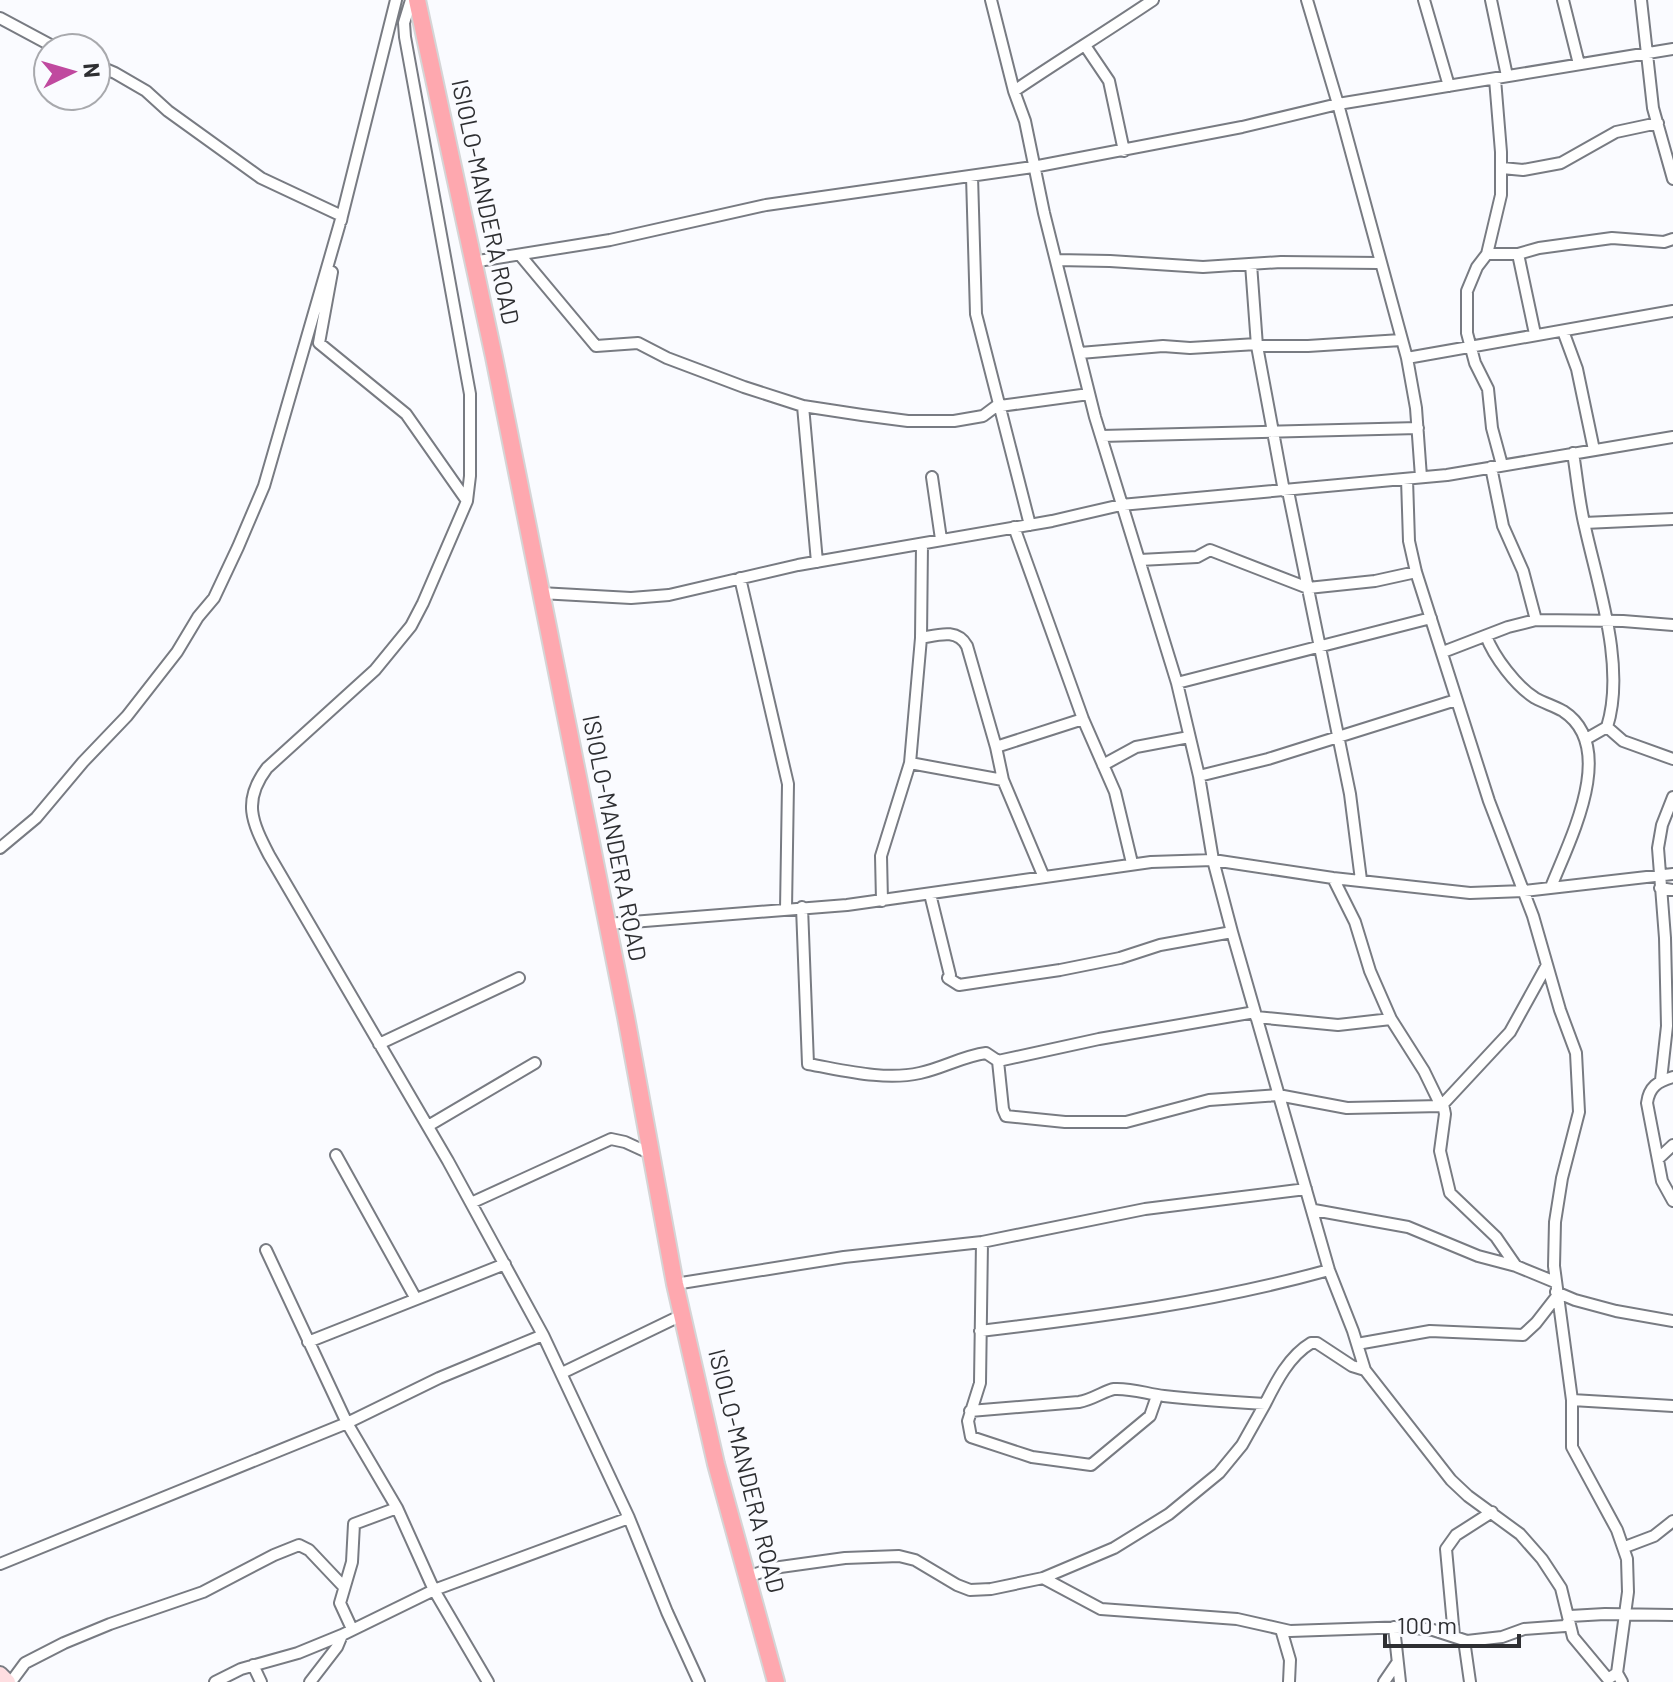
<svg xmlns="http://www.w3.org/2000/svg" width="1673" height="1682" font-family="Barlow,sans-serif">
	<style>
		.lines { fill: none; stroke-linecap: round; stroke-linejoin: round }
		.minor-casing { stroke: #787b82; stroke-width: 14 }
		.secondary-casing { stroke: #787b82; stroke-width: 18 }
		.trunk-casing { stroke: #d5d5d6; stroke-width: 20 }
		.minor { stroke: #fff; stroke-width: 10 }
		.secondary { stroke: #fedee1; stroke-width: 14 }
		.trunk { stroke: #fea8af; stroke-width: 16 }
		.labels { text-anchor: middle; stroke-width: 6; stroke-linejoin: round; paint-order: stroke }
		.street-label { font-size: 24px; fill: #2e2f32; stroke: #fafbff }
	</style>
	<rect width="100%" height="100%" fill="#fafbff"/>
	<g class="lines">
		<g class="minor-casing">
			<path id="minor" d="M411 0 404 23 405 37 470 394V476L467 501 423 603 411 626 375 670 267 768C242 801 252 822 269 855L448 1161 543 1335 629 1518 667 1612 699 1682
				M991 0 1014 91 1025 121 1044 213 1095 417 1177 683 1199 776 1213 860 1232 932 1329 1270 1353 1331 1365 1370 1451 1480 1468 1496 1520 1534 1542 1559 1561 1588 1573 1637 1608 1679 1617 1673
				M1307 0 1338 104 1407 358 1416 408 1421 477
				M1424 0 1449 86
				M1491 0 1507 76
				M1563 0 1579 64
				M1641 0 1653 108 1673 179
				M0 18 56 48
				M1086 47 1109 81 1124 151
				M96 65 115 73 146 91 168 111 261 178 342 216 341 221
				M1014 91C1060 60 1107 31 1153 0
				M1502 168 1523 170 1561 163 1616 132 1658 123
				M972 176 976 314 1030 525
				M1487 254 1501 195V152L1495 79
				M1518 254 1535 334
				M520 255 596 346 638 343 667 358 744 387 803 406 862 415 908 421H954L983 416 999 404
				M1056 260 1110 261 1203 267 1281 262 1379 263
				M472 262 610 240 766 205 1033 167 1242 127 1338 104 1673 49
				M1251 264 1257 346 1284 491
				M332 272 319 343 406 414 467 501
				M1563 331 1577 369 1594 450
				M1257 346H1308L1401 340
				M1080 353 1163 346 1190 348 1257 344
				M1407 358 1673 311
				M803 406 817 562
				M1000 406 1089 394
				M1101 436 1418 428
				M1573 453C1577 477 1579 503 1585 527 1598 586 1626 667 1607 727L1586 739
				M1502 465 1492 428 1488 389 1475 363 1467 333V291L1477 267 1487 254H1518L1539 248 1612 238 1664 242 1673 239
				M1491 467 1503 526 1523 571 1536 620
				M932 477 941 539
				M1407 479 1409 541 1416 572 1489 801 1533 916 1560 1010 1576 1053 1579 1112 1562 1178 1555 1222 1554 1266 1572 1400V1447L1617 1530 1627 1559 1628 1592 1617 1673 1622 1682
				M1288 491 1350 794 1361 880
				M1584 523 1673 519
				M1014 527 1083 719 1115 792 1132 863
				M1140 560 1197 557 1210 550 1308 588 1375 581 1416 572
				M740 578 788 784 786 909
				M540 593 631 598 669 595 798 565 1052 521 1121 505 1447 475 1673 437
				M1486 636C1494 657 1516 686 1535 698 1544 703 1554 706 1563 711 1619 747 1569 841 1551 887
				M921 638C938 635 957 628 967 646L996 747 1003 780 1043 875
				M1443 652 1508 627 1536 620 1623 621 1673 625
				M1177 683 1431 618
				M1607 727 1623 741 1673 759
				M996 747 1083 719
				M910 763 1003 780
				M1103 765 1136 747 1189 737
				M1199 776 1268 759 1456 700
				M0 848 36 818 83 762 127 716 177 652 198 617 214 598 238 547 264 486 342 216 396 0
				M1333 878 1355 922 1370 971 1391 1019 1424 1071 1441 1106 1443 1104 1445 1114 1440 1151 1450 1193 1496 1237 1516 1266
				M1660 888 1673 890
				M930 894 950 975 948 978 959 985 1060 970 1120 958 1160 945 1232 932
				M882 901 881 856 910 763 921 638 922 544
				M802 907 808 1064C843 1070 884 1081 920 1073 943 1068 963 1056 986 1053L998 1061 1003 1109 1006 1116 1065 1122H1126L1209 1100 1278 1095 1347 1108 1441 1106
				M607 924 847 905 1151 862 1213 860 1333 878 1470 893 1524 891 1673 874
				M1256 1017 1338 1025 1391 1019
				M379 1044 519 978
				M998 1061 1099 1039 1255 1012
				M1673 1077C1658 1081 1649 1087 1647 1103L1662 1181 1673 1201
				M1661 1080 1667 1026 1665 938 1658 848 1662 825 1673 797
				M1443 1104 1510 1032 1547 965
				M428 1126 535 1063
				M336 1155 416 1299
				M1658 1159 1673 1145
				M471 1203 611 1139 625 1142 649 1153
				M1314 1210 1408 1227 1478 1256 1516 1266 1555 1282
				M982 1242 980 1383 968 1421 971 1437 1032 1457 1091 1465 1150 1416 1157 1396
				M266 1250 347 1423 397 1508 434 1590 629 1518
				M675 1284 844 1257 982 1242 1145 1209 1306 1189
				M1556 1292 1575 1300 1616 1311 1673 1321
				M980 1331C1098 1317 1214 1302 1329 1270
				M308 1342 505 1264
				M1357 1344 1430 1331 1523 1335 1536 1323 1557 1296
				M562 1373 682 1315
				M1572 1400 1673 1406
				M970 1411 1079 1402C1092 1400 1106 1390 1114 1389 1132 1388 1147 1394 1164 1396 1198 1400 1231 1402 1265 1404 1276 1382 1289 1356 1311 1343H1317L1352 1366 1365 1370
				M1625 1547 1654 1536 1673 1521
				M0 1564 347 1423 439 1378 543 1335
				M747 1577 773 1568 845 1558 899 1556 915 1560 957 1585 970 1590 991 1589 1043 1578 1101 1609 1237 1619 1290 1631 1407 1627 1433 1630 1467 1641 1502 1637 1524 1629 1565 1626 1569 1621
				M1043 1578 1114 1548 1169 1514 1219 1473 1242 1445 1265 1404
				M1570 1616 1605 1614 1673 1615
				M1394 1627 1400 1682
				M352 1629 340 1603 352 1562 354 1524 397 1508
				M1281 1629 1290 1660 1289 1682
				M1454 1636 1446 1549 1456 1535 1492 1512
				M1464 1640 1470 1682
				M253 1665 261 1682
				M11 1682 25 1663 64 1643 110 1624 203 1592 274 1555 299 1545 309 1550 344 1587
				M215 1682 241 1669 298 1653 342 1635
				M310 1682 337 1647 342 1635 434 1590 488 1682
				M1384 1682 1397 1663"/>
		</g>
		<g class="secondary-casing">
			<path id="secondary" d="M0 1674 8 1682"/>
		</g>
		<g class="trunk-casing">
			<path id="trunk" d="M417 0 494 357 626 1017 675 1284 716 1464 776 1682"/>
		</g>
		<use href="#minor" class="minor"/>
		<use href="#secondary" class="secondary"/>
		<use href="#trunk" class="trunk"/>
	</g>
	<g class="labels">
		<g class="street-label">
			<text transform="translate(485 202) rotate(78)" y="8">ISIOLO-MANDERA ROAD</text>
			<text transform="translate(614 838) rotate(79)" y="8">ISIOLO-MANDERA ROAD</text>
			<text transform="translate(746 1471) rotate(76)" y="8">ISIOLO-MANDERA ROAD</text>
		</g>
	</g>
	<g transform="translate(72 72) rotate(85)"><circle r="38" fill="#fafbff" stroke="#a8a9ad" stroke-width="2"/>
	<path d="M0-6L14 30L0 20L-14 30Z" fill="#c0499f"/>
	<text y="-12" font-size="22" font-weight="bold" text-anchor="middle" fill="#2e2f32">N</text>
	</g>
	<path d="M1385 1634v12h134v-12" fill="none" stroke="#2e2f32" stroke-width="4"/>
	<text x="1397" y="1634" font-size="24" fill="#2e2f32" stroke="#fafbff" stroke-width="6" paint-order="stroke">100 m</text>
</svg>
